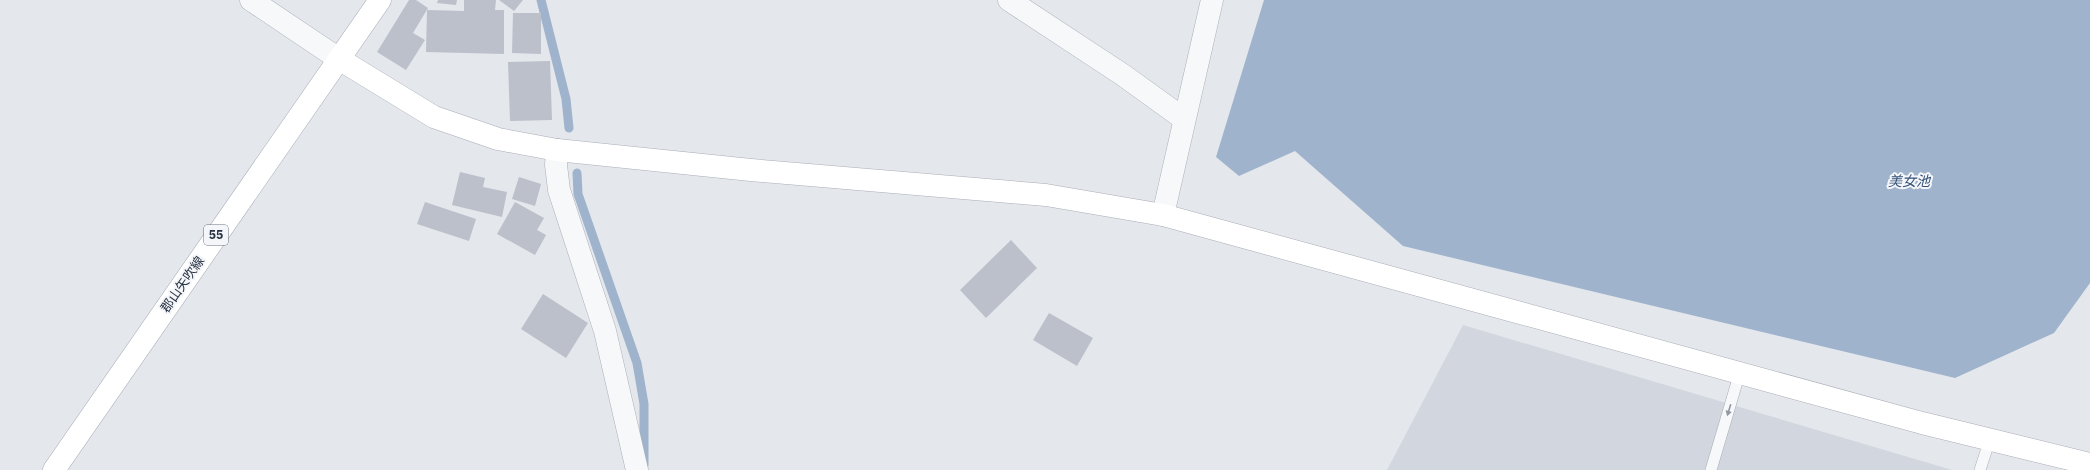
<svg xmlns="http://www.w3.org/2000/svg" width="2090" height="470" font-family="'IBM Plex Sans','Noto Sans JP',sans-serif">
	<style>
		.built { fill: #d2d6de }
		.water { fill: #9fb4cc }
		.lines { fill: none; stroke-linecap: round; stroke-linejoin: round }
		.stream { stroke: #9fb4cc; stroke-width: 9 }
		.building { fill: #bbc0ca }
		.lane-casing { stroke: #a9aeb7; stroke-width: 12 }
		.street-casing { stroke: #a9aeb7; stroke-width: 23 }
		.secondary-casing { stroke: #a9aeb7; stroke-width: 23 }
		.primary-casing { stroke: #a3abb8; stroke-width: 23 }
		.lane { stroke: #f7f8fa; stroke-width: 11 }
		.street { stroke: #f7f8fa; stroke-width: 22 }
		.secondary { stroke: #fff; stroke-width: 22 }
		.primary { stroke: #fff; stroke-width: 22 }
		.oneway { fill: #9196a0 }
		.labels { text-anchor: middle; stroke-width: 4; stroke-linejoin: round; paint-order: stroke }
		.shield { fill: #f4f6f9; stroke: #676e7b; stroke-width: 1 }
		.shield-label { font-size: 12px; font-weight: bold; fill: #2b3445 }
		.street-label { font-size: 13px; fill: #2b3445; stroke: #f4f6f9 }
		.water-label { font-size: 14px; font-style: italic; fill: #34527a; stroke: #f4f6f9 }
	</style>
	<rect width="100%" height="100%" fill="#e4e7ec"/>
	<path class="built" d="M1463 325 1952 470H1387Z"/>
	<path class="water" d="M1264 0H2090V283L2054 333 1955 378 1403 246 1295 151 1239 176 1216 157Z"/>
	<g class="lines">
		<path class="stream" d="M541 0 566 99 569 128
			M577 173 578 194 637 363 644 404V465"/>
	</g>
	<path class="building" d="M409 0H416L428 8 413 33 425 40 406 70 377 52Z
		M438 0H457L456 5 437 3Z
		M464 0H496L495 10H504V54L426 52 427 10 464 11Z
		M499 0H523L514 11Z
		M513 13H541V54L512 53Z
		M550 61 552 120 510 121 508 62Z
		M460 172 485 178 483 187 507 192 502 217 452 205Z
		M519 177 541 184 535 206 512 199Z
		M425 202 476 219 469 241 417 224Z
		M515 202 544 218 537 230 546 235 535 255 497 234Z
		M1011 240 1037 268 986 318 960 290Z
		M543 294 588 323 566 358 521 329Z
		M1049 313 1093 338 1077 366 1033 340Z"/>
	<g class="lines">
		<g class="lane-casing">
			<path id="lane" d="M1711 470 1740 372
				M1980 470 1990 439"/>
		</g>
		<g class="street-casing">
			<path id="street" d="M251 0 339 59
				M1009 0 1123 75 1184 119
				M557 150 556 165 559 190 605 331 637 470
				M1163 215 1212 0"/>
		</g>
		<g class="secondary-casing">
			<path id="secondary" d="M339 59 434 117 498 139 557 150 751 170 1046 195 1163 215 1922 423 2090 464"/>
		</g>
		<g class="primary-casing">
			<path id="primary" d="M54 470 380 0"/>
		</g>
		<use href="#lane" class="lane"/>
		<use href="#street" class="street"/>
		<use href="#secondary" class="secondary"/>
		<use href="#primary" class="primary"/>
	</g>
	<defs><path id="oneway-solid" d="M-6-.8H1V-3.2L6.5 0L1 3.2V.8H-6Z"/></defs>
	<use class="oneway" href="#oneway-solid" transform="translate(1729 410) rotate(107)"/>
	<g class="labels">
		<rect class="shield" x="204" y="225" width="24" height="20" rx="3"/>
		<g class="shield-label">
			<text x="216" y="239">55</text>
		</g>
		<g class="street-label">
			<text transform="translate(182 284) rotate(-55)" y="5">郡山矢吹線</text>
		</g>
		<g class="water-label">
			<text x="1909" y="186">美女池</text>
		</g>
	</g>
</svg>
